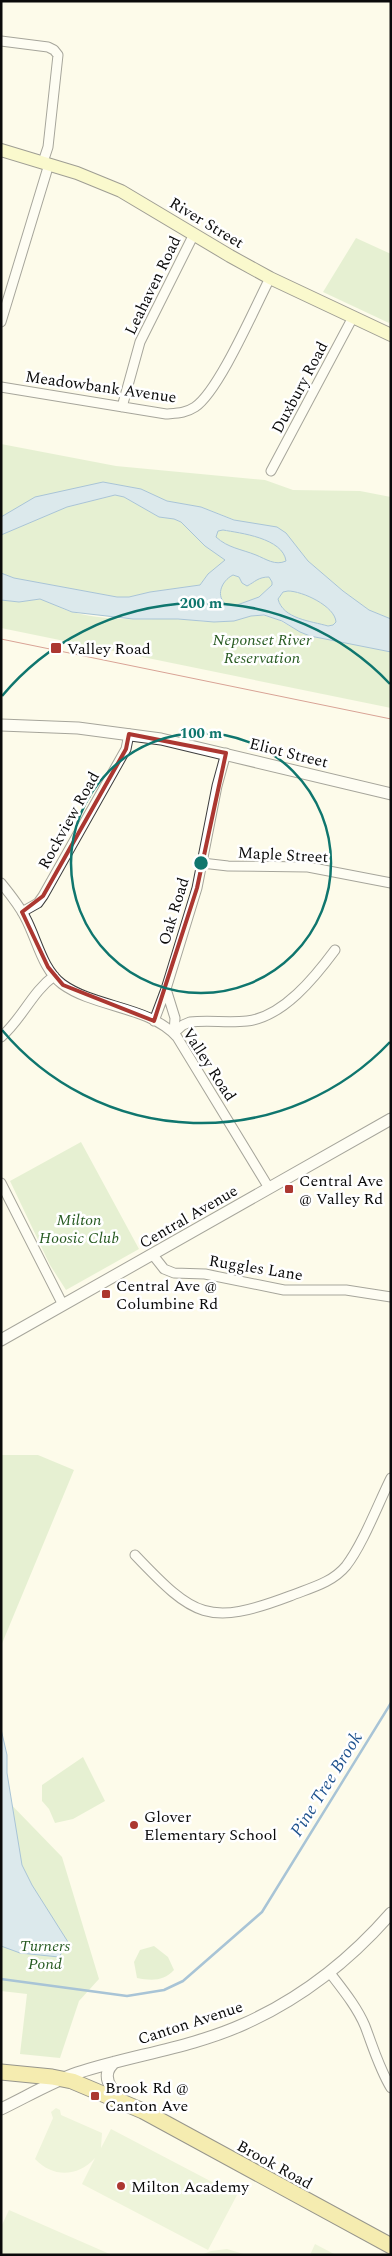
<svg xmlns="http://www.w3.org/2000/svg" width="392" height="2256" font-family="Spectral,serif">
	<style>
		.green { fill: #cae3b7 }
		.pitch { fill: #dcebc8 }
		.water { fill: #b3d3ef; stroke: #4280bf; fill-rule: evenodd }
		.lines { fill: none; stroke-linecap: round; stroke-linejoin: round }
		.stream { stroke: #4280bf; stroke-width: 2.5 }
		.minor-casing { stroke: #3d3d3d; stroke-width: 11 }
		.tertiary-casing { stroke: #3d3d3d; stroke-width: 13 }
		.secondary-casing { stroke: #2c2c2c; stroke-width: 14 }
		.primary-casing { stroke: #1b1b1b; stroke-width: 17 }
		.minor { stroke: #fff; stroke-width: 9 }
		.tertiary { stroke: #fff; stroke-width: 11 }
		.secondary { stroke: #f7f6ab; stroke-width: 12 }
		.primary { stroke: #ebd96c; stroke-width: 15 }
		.tram { stroke: #ac3731; stroke-width: 1 }
		.marked { fill: none; stroke: #ac3731; stroke-width: 4; stroke-linejoin: round }
		.ring { fill: none; stroke: #0f766e; stroke-width: 2.5 }
		.poi-dot { fill: #ac3731; stroke: #fff; stroke-width: 2 }
		.labels { text-anchor: middle; stroke-width: 5; stroke-linejoin: round; paint-order: stroke }
		.street-label { font-size: 16px; fill: #0a0a0a; stroke: #fff }
		.park-label { font-size: 16px; font-style: italic; fill: #285b22; stroke: #fff }
		.poi-label { font-size: 16px; fill: #0a0a0a; stroke: #fff; text-anchor: start }
		.water-label { font-size: 18px; font-style: italic; fill: #21548f; stroke: #fff }
		.centre { fill: #0f766e; stroke: #fff; stroke-width: 2.5 }
		.ring-label { font-size: 15px; text-anchor: middle; font-weight: bold; fill: #0f766e; stroke: #fff; stroke-width: 5; stroke-linejoin: round; paint-order: stroke }
	</style>
	<rect width="100%" height="100%" fill="#fdfbea"/>
	<path class="green" d="M356 238 391 254V319L389 323 323 292Z
		M1 444 116 466 265 480 293 490 360 491 391 497V619L369 610 343 591 308 561 293 542 201 507 167 501 141 489 103 482 11 512 1 517Z
		M115 495 124 497 159 517 174 519 181 522 205 546 226 560 208 574 200 585 150 592 129 597H117L14 578 1 573V535L67 507Z
		M223 530C240 533 284 538 286 561 272 568 227 547 216 537L218 531Z
		M233 575 239 577 242 583 250 585 258 578 269 577 272 582V585L259 597 237 605H227C215 597 221 581 233 575Z
		M288 591C302 591 335 606 336 622L333 625 328 626C311 621 283 619 278 599L283 592Z
		M40 599C51 602 61 609 72 612 105 621 141 619 175 619 188 619 200 622 213 622 231 623 250 613 265 616 282 618 294 631 310 636L391 652V708L1 628V600L19 602Z
		M81 1142 139 1249 66 1290 50 1265 10 1181Z
		M1 1455H38L74 1470 1 1646Z
		M83 1757 105 1801 73 1819 55 1823 49 1809 42 1801V1785Z
		M1 1794 62 1857 99 1979 79 2001 60 2058 20 2054 27 1994 1 1991Z
		M154 1946 168 1957 174 1970C164 1981 152 1981 137 1978L134 1962 140 1950Z"/>
	<path class="pitch" d="M56 2108 60 2110 61 2115 102 2133 101 2148 111 2129 237 2195 208 2250 82 2184 95 2158C78 2177 53 2178 35 2159L53 2118 51 2112Z
		M9 2210 112 2255H1V2227Z
		M315 2244 336 2255H310Z
		M227 2249 247 2255H201L211 2251Z"/>
	<path class="water" d="M103 482 141 489 167 501 201 507 234 520 277 527 286 533 308 561 343 591 369 610 391 619V652L310 636 300 632 282 621 264 615 251 616 234 621 214 622 178 619H133L72 612 40 599 19 602 1 600V573L14 578 117 597H129L150 592 200 585 208 574 225 560 205 546 181 522 174 519 159 517 124 497 115 495 67 507 1 535V517L35 497ZM223 530C240 533 283 538 286 561 275 566 266 559 256 555 241 549 228 548 216 537L218 531ZM233 575 239 577 242 583 247 586C255 582 258 577 269 577L272 582V585L259 597 237 605H227C215 597 221 581 233 575ZM288 591C302 591 335 606 336 622L333 625 328 626C311 621 283 619 278 599L283 592Z
		M1 1729 7 1755V1773L22 1865 32 1885 68 1942 59 1957 20 1953 1 1946Z"/>
	<g class="lines">
		<path class="stream" d="M1 1979 127 1996 164 1990 183 1981 262 1912 391 1703"/>
		<g class="minor-casing">
			<path id="minor" d="M1 41 48 47 54 50 58 55 48 147 43 162
				M1 322 49 164
				M1 387 166 414C177 413 186 413 195 407 219 391 255 307 270 278
				M122 407 140 342 194 234
				M271 471 353 317
				M202 863 228 866 308 867 391 883
				M1 883C10 894 19 905 25 917 37 939 42 969 62 984 95 1008 149 1006 177 1037L269 1188
				M22 912 38 903 43 896 126 749 129 734
				M166 989 175 1018 174 1033
				M154 1021 166 989 197 888 217 786 226 753
				M174 1033 183 1025 190 1022C209 1020 228 1023 247 1021 283 1017 315 977 335 950
				M1 1037C22 1019 32 992 54 976
				M1 1183 63 1305
				M153 1255 164 1269 174 1273 205 1274 284 1290H346L391 1297
				M135 1555C194 1617 208 1627 290 1596 310 1588 332 1583 346 1566 363 1544 378 1504 391 1478
				M330 1973C343 1990 357 2007 365 2026 373 2047 379 2068 391 2088"/>
		</g>
		<g class="tertiary-casing">
			<path id="tertiary" d="M1 725 78 728 161 739 391 794
				M1 1340 391 1119
				M111 2087C105 2078 106 2069 115 2062
				M1 2109C26 2097 51 2082 77 2073 132 2055 191 2048 244 2024 302 1998 350 1960 391 1913"/>
		</g>
		<g class="secondary-casing">
			<path id="secondary" d="M1 150 77 173 121 191 230 256 270 278 391 335"/>
		</g>
		<g class="primary-casing">
			<path id="primary" d="M1 2072 52 2077 72 2081 143 2111 391 2246"/>
		</g>
		<use href="#minor" class="minor"/>
		<use href="#tertiary" class="tertiary"/>
		<use href="#secondary" class="secondary"/>
		<use href="#primary" class="primary"/>
		<path class="tram" d="M1 639 391 719"/>
	</g>
	<path d="M0 0H392V2256H0ZM129 734 226 753 197 888 154 1021 63 985 48 967 22 912 43 896 126 749Z" fill="#fdfbea" fill-opacity=".55" fill-rule="evenodd"/>
	<path class="marked" d="M129 734 226 753 197 888 154 1021 63 985 48 967 22 912 43 896 126 749Z"/>
	<g class="ring">
		<circle cx="201" cy="863" r="130"/>
		<path d="M390 1042A260 260 0 0 1 2 1030M2 696A260 260 0 0 1 390 684"/>
	</g>
	<g class="poi-dot">
		<rect x="50" y="642" width="12" height="12" rx="2.5"/>
		<rect x="284" y="1184" width="10" height="10" rx="2.5"/>
		<rect x="101" y="1289" width="10" height="10" rx="2.5"/>
		<circle cx="134" cy="1825" r="5"/>
		<rect x="90" y="2091" width="10" height="10" rx="2.5"/>
		<circle cx="121" cy="2186" r="5"/>
	</g>
	<g class="labels">
		<g class="street-label">
			<text transform="translate(207 222) rotate(31)" y="6">River Street</text>
			<text transform="translate(152 285) rotate(-64)" y="6">Leahaven Road</text>
			<text transform="translate(101 386) rotate(8)" y="6">Meadowbank Avenue</text>
			<text transform="translate(299 387) rotate(-62)" y="6">Duxbury Road</text>
			<text transform="translate(289 752) rotate(14)" y="6">Eliot Street</text>
			<text transform="translate(68 820) rotate(-61)" y="6">Rockview Road</text>
			<text transform="translate(283 854) rotate(3)" y="6">Maple Street</text>
			<text transform="translate(173 911) rotate(-73)" y="6">Oak Road</text>
			<text transform="translate(210 1064) rotate(57)" y="6">Valley Road</text>
			<text transform="translate(188 1216) rotate(-30)" y="6">Central Avenue</text>
			<text transform="translate(256 1267) rotate(9)" y="6">Ruggles Lane</text>
			<text transform="translate(190 2022) rotate(-18)" y="6">Canton Avenue</text>
			<text transform="translate(275 2164) rotate(29)" y="6">Brook Road</text>
		</g>
		<g class="park-label">
			<text x="262" y="645">Neponset River<tspan x="262" dy="18">Reservation</tspan></text>
			<text x="79" y="1225">Milton<tspan x="79" dy="18">Hoosic Club</tspan></text>
			<text x="45" y="1951">Turners<tspan x="45" dy="18">Pond</tspan></text>
		</g>
		<g class="poi-label">
			<text x="67" y="654">Valley Road</text>
			<text x="299" y="1186">Central Ave<tspan x="299" dy="18">@ Valley Rd</tspan></text>
			<text x="116" y="1291">Central Ave @<tspan x="116" dy="18">Columbine Rd</tspan></text>
			<text x="144" y="1822">Glover<tspan x="144" dy="18">Elementary School</tspan></text>
			<text x="105" y="2093">Brook Rd @<tspan x="105" dy="18">Canton Ave</tspan></text>
			<text x="131" y="2192">Milton Academy</text>
		</g>
		<g class="water-label">
			<text transform="translate(326 1784) rotate(-58)" y="6">Pine Tree Brook</text>
		</g>
	</g>
	<circle cx="201" cy="863" r="8" class="centre"/>
	<g class="ring-label">
		<text x="201" y="608">200 m</text>
		<text x="201" y="738">100 m</text>
	</g>
	<rect width="392" height="2256" fill="none" stroke="#0a0a0a" stroke-width="5"/>
</svg>
